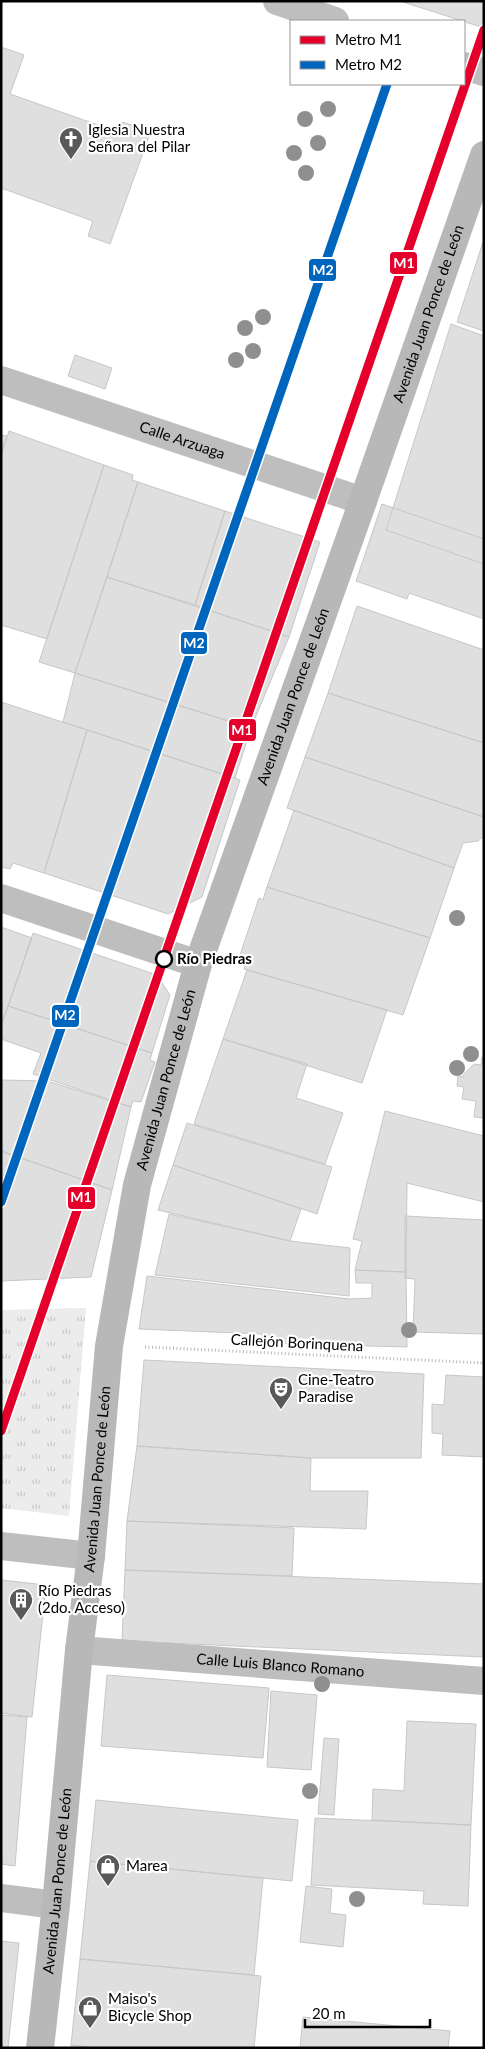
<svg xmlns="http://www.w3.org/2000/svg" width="485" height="2049" font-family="Lato,sans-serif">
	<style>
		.park { fill: url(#park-tufts) }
		.building { fill: #dfdfdf; stroke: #c7c7c7 }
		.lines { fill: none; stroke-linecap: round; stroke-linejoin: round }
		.path { stroke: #b9b9b9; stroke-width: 3; stroke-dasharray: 1 2.5; stroke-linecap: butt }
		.street { stroke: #bebebe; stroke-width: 28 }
		.secondary { stroke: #b8b8b8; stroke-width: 28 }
		.metro-1-casing { stroke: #fff; stroke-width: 12 }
		.metro-2-casing { stroke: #fff; stroke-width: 12 }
		.metro-1 { stroke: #e4002b; stroke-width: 9 }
		.metro-2 { stroke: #0065bd; stroke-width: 9 }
		.tree { fill: #8f8f8f }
		.stop-dot { fill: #fff; stroke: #000; stroke-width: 2.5 }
		.labels { text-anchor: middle; stroke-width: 4.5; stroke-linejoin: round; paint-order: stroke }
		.poi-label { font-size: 15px; fill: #000; stroke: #fff; text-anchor: start }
		.street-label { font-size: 15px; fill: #000; stroke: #fff }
		.stop-label { font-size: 15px; font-weight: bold; fill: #000; stroke: #fff; text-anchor: start }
		.line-badge { stroke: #fff; stroke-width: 2 }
		.badge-label { font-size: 14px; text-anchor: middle; font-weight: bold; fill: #fff }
	</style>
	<defs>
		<pattern id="park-tufts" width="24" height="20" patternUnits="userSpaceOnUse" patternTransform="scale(1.25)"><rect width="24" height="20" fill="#ececec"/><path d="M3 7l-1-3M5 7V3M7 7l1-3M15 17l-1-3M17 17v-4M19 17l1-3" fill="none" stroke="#c9c9c9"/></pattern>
	</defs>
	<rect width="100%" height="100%" fill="#fff"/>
	<path class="park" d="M86 1308 69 1516 1 1508V1310Z"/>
	<path class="building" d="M400 1H484V20L481 27Z
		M1 47 24 55 10 94 118 132 122 122 151 131 110 244 88 236 93 221 1 188Z
		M484 239V331L457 322Z
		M451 324 484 336V564L386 530Z
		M75 355 112 368 105 389 68 376Z
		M9 431 104 465 47 639 1 625V454Z
		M1 435 7 436 1 454Z
		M104 465 133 475 132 480 138 482 75 673 39 662Z
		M138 482 225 511 195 605 107 577Z
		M382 504 484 539V619L409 593 407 599 356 581Z
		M225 511 320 542 289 637 195 605Z
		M107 577 289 637 251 728 75 673Z
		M357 606 484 650V743L328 693Z
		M75 673 251 728 235 778 63 722Z
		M328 693 484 743V817L305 757Z
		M1 702 87 730 44 873 13 863 10 869 1 867Z
		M87 730 240 780 202 897 168 914 44 873Z
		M305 757 484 817V836L478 841 463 843 454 868 287 808Z
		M294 810 454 868 430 938 267 887Z
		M267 887 430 938 403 1015 244 969 248 957 240 955 259 898 263 900Z
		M1 927 32 938 1 1026Z
		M33 933 157 975 170 995 152 1053 8 1006Z
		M247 970 387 1010 362 1083 223 1039Z
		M8 1006 152 1053 150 1060 155 1062 141 1102 133 1101 131 1107 33 1074 41 1053 1 1039V1026Z
		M223 1039 307 1064 296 1098 343 1113 325 1164 194 1124Z
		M482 1057H484V1118L474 1117 476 1101 462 1099 464 1087 457 1086 458 1076 463 1077 464 1074 474 1064 481 1065Z
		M1 1080 47 1081 131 1107 112 1190 1 1151Z
		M385 1111 484 1136V1202L407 1183 406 1272 355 1270 362 1241 353 1239Z
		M187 1123 332 1167 317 1214 173 1165Z
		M1 1151 112 1190 91 1277 1 1281Z
		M173 1165 301 1209 290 1241 158 1210Z
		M169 1214 290 1241 350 1248 349 1296 155 1275Z
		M405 1216 484 1220V1334L413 1332 415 1279 405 1278Z
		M355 1270 406 1272 407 1347 262 1343V1334L139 1329 147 1276 350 1299 372 1298V1283H356Z
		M144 1360 424 1374 421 1458H311L137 1446Z
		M446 1375 484 1377V1457L442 1455 443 1434 432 1433V1404L444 1405Z
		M137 1446 311 1458 310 1491H368L366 1529 127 1521Z
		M127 1521 294 1528 292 1576 125 1570Z
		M125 1570 484 1584V1657L122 1641Z
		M1 1580 46 1585 32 1717 1 1713Z
		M107 1675 269 1688 263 1758 101 1746Z
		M271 1691 317 1695 311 1770 267 1767Z
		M1 1715 27 1717 15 1866 1 1864Z
		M407 1721 476 1724 471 1825 372 1820 373 1789 404 1791Z
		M324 1738 339 1739 334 1815 318 1814Z
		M96 1800 298 1820 292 1881 90 1861Z
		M315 1818 471 1825 468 1906 423 1904 424 1891 311 1885Z
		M90 1861 263 1878 254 1975 80 1959Z
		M306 1886 332 1889 330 1913 346 1915 343 1947 300 1942Z
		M1 1941 19 1943 8 2048H1Z
		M80 1959 261 1976 254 2048H96L71 2045Z
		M303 2017 450 2031 448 2048H300Z
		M71 2045 96 2048H71Z"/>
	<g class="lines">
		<path class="path" d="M145 1347 484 1363"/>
		<g class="street">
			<path d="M277 1 335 21"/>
			<path d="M464 66 484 72"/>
			<path id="s1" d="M1 380 363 501"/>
			<path d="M1 898 198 964"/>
			<path d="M1 1546 91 1556"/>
			<path id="s2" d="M79 1650 484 1681"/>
			<path d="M1 1898 56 1905"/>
		</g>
		<path class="secondary" id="s3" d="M40 2048 56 1905 79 1650 91 1556 109 1346 137 1185 198 964 363 501 484 155"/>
		<g class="metro-1-casing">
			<path id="metro-1" d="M1 1431 484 30"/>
		</g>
		<g class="metro-2-casing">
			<path id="metro-2" d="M1 1202 387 84"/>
		</g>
		<use href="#metro-1" class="metro-1"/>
		<use href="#metro-2" class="metro-2"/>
	</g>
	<g class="tree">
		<circle cx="328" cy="109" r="8"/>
		<circle cx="305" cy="119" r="8"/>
		<circle cx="318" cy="143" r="8"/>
		<circle cx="294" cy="153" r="8"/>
		<circle cx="306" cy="173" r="8"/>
		<circle cx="263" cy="317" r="8"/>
		<circle cx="245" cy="328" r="8"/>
		<circle cx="253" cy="351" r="8"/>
		<circle cx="236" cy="360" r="8"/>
		<circle cx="457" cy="918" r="8"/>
		<circle cx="471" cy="1054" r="8"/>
		<circle cx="457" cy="1068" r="8"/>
		<circle cx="409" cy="1330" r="8"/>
		<circle cx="322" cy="1684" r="8"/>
		<circle cx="310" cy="1791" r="8"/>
		<circle cx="357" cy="1899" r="8"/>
	</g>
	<defs>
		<g id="church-pin" transform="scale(1.25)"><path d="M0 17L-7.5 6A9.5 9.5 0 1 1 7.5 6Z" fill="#595959" stroke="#fff"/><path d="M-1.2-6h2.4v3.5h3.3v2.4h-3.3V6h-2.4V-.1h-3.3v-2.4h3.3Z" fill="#fff"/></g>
		<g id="theatre-pin" transform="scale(1.25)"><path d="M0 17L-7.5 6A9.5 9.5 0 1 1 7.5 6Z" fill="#595959" stroke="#fff"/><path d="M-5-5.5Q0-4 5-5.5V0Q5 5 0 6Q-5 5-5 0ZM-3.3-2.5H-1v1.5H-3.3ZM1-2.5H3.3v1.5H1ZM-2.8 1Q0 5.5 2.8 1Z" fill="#fff"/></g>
		<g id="building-pin" transform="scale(1.25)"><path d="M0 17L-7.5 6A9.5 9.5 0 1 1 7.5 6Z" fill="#595959" stroke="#fff"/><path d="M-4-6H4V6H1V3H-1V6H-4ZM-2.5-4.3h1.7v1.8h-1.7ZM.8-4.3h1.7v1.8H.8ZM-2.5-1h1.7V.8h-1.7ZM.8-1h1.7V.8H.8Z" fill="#fff"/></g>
		<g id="shop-pin" transform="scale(1.25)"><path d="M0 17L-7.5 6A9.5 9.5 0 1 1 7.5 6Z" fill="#595959" stroke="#fff"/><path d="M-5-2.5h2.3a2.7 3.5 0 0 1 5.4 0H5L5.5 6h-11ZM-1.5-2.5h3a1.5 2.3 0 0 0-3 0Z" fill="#fff"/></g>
	</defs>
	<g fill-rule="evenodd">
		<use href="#church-pin" x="71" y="139"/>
		<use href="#theatre-pin" x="281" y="1389"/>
		<use href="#building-pin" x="21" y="1600"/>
		<use href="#shop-pin" x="108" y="1866"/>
		<use href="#shop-pin" x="90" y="2008"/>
	</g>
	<circle class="stop-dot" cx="164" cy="959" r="8"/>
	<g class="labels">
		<g class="poi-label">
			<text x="88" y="135">Iglesia Nuestra<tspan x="88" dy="17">Señora del Pilar</tspan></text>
			<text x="298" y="1385">Cine-Teatro<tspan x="298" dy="17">Paradise</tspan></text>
			<text x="38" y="1596">Río Piedras<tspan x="38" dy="17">(2do. Acceso)</tspan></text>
			<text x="126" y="1871">Marea</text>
			<text x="108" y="2004">Maiso's<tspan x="108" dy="17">Bicycle Shop</tspan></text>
		</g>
		<g class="street-label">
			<text dy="5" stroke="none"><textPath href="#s3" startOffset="1788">Avenida Juan Ponce de León</textPath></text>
			<text dy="5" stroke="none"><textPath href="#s1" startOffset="191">Calle Arzuaga</textPath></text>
			<text dy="5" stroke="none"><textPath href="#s3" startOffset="1382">Avenida Juan Ponce de León</textPath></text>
			<text dy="5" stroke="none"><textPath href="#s3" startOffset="978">Avenida Juan Ponce de León</textPath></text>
			<text transform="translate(297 1343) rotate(3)" y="5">Callejón Borinquena</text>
			<text dy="5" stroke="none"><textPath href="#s3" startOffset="572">Avenida Juan Ponce de León</textPath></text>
			<text dy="5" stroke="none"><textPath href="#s2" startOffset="202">Calle Luis Blanco Romano</textPath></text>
			<text dy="5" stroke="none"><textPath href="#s3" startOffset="168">Avenida Juan Ponce de León</textPath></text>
		</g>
		<g class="stop-label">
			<text x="177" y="964">Río Piedras</text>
		</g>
	</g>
	<g class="line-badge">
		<rect x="389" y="251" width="29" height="24" rx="5" fill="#e4002b"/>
		<rect x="308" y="258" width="29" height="24" rx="5" fill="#0065bd"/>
		<rect x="180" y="631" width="28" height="24" rx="5" fill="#0065bd"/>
		<rect x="228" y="718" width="29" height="24" rx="5" fill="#e4002b"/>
		<rect x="51" y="1004" width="29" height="24" rx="5" fill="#0065bd"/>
		<rect x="67" y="1186" width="29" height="24" rx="5" fill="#e4002b"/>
	</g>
	<g class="badge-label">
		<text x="404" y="268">M1</text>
		<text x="323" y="275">M2</text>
		<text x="194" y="648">M2</text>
		<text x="242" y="735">M1</text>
		<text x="65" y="1020">M2</text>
		<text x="81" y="1202">M1</text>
	</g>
	<rect width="485" height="2049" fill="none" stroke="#000000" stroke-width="5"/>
	<rect x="290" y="20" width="175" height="65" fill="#ffffff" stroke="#999999"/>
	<rect x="300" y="36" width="25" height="8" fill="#e4002b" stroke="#999999"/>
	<text x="335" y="45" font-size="15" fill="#000000">Metro M1</text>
	<rect x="300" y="61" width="25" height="8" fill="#0065bd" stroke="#999999"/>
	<text x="335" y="70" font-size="15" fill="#000000">Metro M2</text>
	<path d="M305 2019v8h125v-8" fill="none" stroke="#000000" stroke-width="2.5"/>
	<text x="312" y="2019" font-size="15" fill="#000000" stroke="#ffffff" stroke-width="4" paint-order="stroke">20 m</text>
</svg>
